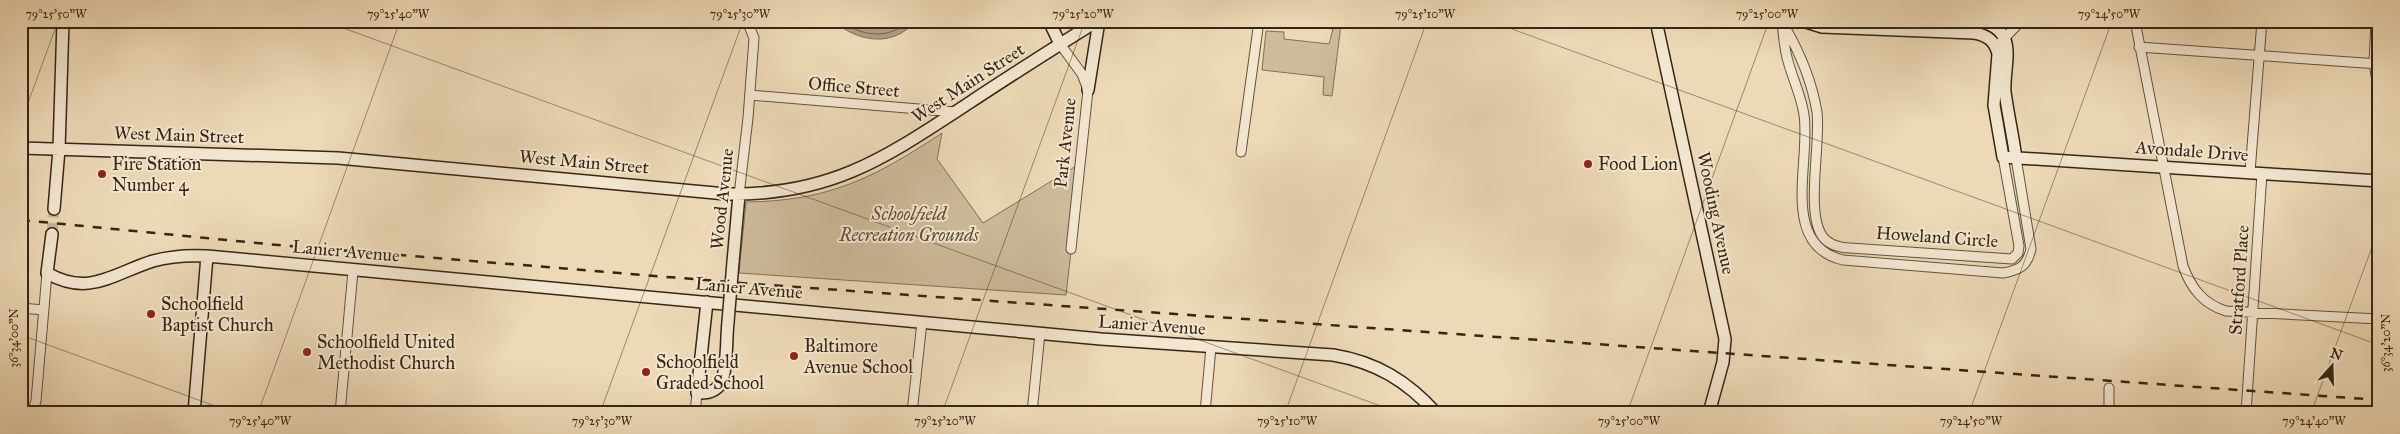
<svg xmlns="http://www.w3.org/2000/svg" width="2400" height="434" font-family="'IM FELL Great Primer',serif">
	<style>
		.green { fill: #cebb9b; stroke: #817058 }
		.water { fill: #ae9c7f; stroke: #7d6d55 }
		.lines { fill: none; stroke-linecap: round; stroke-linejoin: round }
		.shore { stroke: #71614a; stroke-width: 1 }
		.secondary-tunnel { stroke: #c8b596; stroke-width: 11; stroke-dasharray: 11 5.5; stroke-linecap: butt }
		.street-casing { stroke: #62533d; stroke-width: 11 }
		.secondary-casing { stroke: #342615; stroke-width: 14 }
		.street { stroke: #f3e6d0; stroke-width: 9 }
		.secondary { stroke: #f3e6d0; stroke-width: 11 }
		.rail { stroke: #342615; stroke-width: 2.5; stroke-dasharray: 9 9; stroke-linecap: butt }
		.secondary-bridge-casing { stroke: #342615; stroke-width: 14; stroke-linecap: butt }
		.secondary-bridge { stroke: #f3e6d0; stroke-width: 11 }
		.ticks { fill: none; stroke: #342615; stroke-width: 1; stroke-opacity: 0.45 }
		.poi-dot { fill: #8f2418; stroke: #f3e6d0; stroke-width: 2 }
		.labels { text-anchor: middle; stroke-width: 4; stroke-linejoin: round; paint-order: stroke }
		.street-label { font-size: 18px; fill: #342615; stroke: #f3e6d0 }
		.poi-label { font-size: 18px; fill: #342615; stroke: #f3e6d0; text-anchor: start }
		.park-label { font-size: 18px; font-style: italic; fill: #5a4b36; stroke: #f3e6d0 }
		.neatline { fill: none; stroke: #342615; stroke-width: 2 }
		.ticks-label { font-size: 12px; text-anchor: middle; fill: #342615 }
	</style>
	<rect width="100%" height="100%" fill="#edd9b6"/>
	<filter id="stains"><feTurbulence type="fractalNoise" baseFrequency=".004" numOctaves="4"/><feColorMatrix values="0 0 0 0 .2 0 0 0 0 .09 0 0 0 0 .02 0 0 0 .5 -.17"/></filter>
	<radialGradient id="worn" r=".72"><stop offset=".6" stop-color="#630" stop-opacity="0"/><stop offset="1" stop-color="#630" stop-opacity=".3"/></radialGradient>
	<path class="green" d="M1317 22 1341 25 1332 96 1323 95 1324 77 1262 70 1266 31 1284 32V39L1329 44 1333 29 1317 27Z
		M942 133 937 159 983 223 1081 163 1066 295 739 273 746 202C829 201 874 178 942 133Z"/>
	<path class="water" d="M834 21H915C894 48 857 42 834 21Z"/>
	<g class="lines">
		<path class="shore" d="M841 21C863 37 888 40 909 21
			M852 21 876 29 899 21"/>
		<path class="secondary-tunnel" d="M52 234 54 209"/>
		<g class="street-casing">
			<path id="street" d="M2135 21 2183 266C2191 288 2203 304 2226 311L2379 319
				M2376 21 2374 63 2379 92
				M1782 22C1783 32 1784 43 1786 53 1790 74 1801 93 1804 115 1811 162 1779 245 1843 260L2003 273C2020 270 2027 266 2031 249L2016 158
				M1785 27C1800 53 1812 82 1817 112 1821 144 1805 214 1823 237 1829 245 1841 248 1850 248L2012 259 2018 253 2019 246 2003 157
				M2000 43 2021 21
				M1060 44 1082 74 1088 90 1071 249
				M2139 47 2379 64
				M750 95 955 112
				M1241 152 1259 21
				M2250 172 2262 21
				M739 195 748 118 754 38 747 21
				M21 308 44 310
				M32 413 36 401 47 273
				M340 413 353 271
				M695 413 697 393
				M912 413 922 322
				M1032 413 1040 333
				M1205 413 1211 347
				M2109 413V388
				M2246 413 2262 173"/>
		</g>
		<g class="secondary-casing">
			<path id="secondary" d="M1049 21 1060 44
				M1656 21 1725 339 1723 362 1709 413
				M1755 21 1782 22
				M1782 21 1806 22 1822 27 1974 33C1987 35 1995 41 1998 54L1994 105 2003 157 2379 181
				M1978 21C2021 29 2003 64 2005 92 2008 114 2013 136 2016 158
				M1088 90 1099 21
				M21 148 338 158 726 194C831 196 885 158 969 103 1011 75 1054 48 1097 21
				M54 209 59 149 63 21
				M52 234 47 273C89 297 112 274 153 261 171 256 188 255 207 256L1101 339 1333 355C1376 362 1407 381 1436 413
				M733 262 739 195
				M707 302 697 393C705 393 713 393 719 386 728 375 726 337 728 322
				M194 413 207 256"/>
		</g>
		<use href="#street" class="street"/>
		<use href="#secondary" class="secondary"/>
		<path class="rail" d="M21 220 278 245 741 283 2379 400"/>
		<g class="secondary-bridge-casing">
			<path id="secondary-bridge" d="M728 322 733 262"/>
		</g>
		<use href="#secondary-bridge" class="secondary-bridge"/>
	</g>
	<path class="ticks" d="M324 21 1400 413M1490 21 2379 345M21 122 58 21M21 335 234 413M258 413 400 21M600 413 743 21M942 413 1085 21M1285 413 1427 21M1627 413 1769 21M1969 413 2112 21M2311 413 2379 228"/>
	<g class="poi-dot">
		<circle cx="1588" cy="164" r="5"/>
		<circle cx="102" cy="174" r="5"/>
		<circle cx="151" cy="314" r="5"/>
		<circle cx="307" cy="352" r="5"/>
		<circle cx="794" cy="356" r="5"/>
		<circle cx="646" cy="372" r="5"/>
	</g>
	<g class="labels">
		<g class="street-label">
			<text transform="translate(968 83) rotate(-33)" y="6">West Main Street</text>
			<text transform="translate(854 87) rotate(5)" y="6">Office Street</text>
			<text transform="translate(179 135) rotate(2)" y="6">West Main Street</text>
			<text transform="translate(1065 143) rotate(-84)" y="6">Park Avenue</text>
			<text transform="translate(2192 151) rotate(4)" y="6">Avondale Drive</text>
			<text transform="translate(584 162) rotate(5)" y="6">West Main Street</text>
			<text transform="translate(722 199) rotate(-84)" y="6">Wood Avenue</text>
			<text transform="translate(1716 213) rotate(78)" y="6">Wooding Avenue</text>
			<text transform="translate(1937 237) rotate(4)" y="6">Howeland Circle</text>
			<text transform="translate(346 251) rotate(5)" y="6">Lanier Avenue</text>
			<text transform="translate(2239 280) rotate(-86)" y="6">Stratford Place</text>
			<text transform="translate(749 288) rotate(5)" y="6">Lanier Avenue</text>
			<text transform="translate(1152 325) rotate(4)" y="6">Lanier Avenue</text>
		</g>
		<g class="poi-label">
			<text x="112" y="170">Fire Station<tspan x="112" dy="21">Number 4</tspan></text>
			<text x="1598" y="170">Food Lion</text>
			<text x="161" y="310">Schoolfield<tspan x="161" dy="21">Baptist Church</tspan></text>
			<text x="317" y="348">Schoolfield United<tspan x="317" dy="21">Methodist Church</tspan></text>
			<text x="804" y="352">Baltimore<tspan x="804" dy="21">Avenue School</tspan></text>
			<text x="656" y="368">Schoolfield<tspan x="656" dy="21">Graded School</tspan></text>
		</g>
		<g class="park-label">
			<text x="909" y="220">Schoolfield<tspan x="909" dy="21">Recreation Grounds</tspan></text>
		</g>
	</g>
	<rect width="2400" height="434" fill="none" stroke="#edd9b6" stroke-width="55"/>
	<g transform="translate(2332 366) rotate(20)" stroke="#f3e6d0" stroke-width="4" paint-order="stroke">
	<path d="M0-4L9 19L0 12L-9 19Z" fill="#342615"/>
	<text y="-8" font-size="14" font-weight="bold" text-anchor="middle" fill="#342615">N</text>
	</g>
	<rect x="28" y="28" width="2344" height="378" class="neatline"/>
	<g class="ticks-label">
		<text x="56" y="18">79°25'50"W</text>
		<text x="398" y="18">79°25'40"W</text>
		<text x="740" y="18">79°25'30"W</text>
		<text x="1083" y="18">79°25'20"W</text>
		<text x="1425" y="18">79°25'10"W</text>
		<text x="1767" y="18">79°25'00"W</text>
		<text x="2109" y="18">79°24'50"W</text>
		<text transform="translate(14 338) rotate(-90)" y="4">36°34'00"N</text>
		<text transform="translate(2386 343) rotate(-90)" y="4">36°34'20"N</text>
		<text x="260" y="425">79°25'40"W</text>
		<text x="602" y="425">79°25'30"W</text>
		<text x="945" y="425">79°25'20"W</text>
		<text x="1287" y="425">79°25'10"W</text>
		<text x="1629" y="425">79°25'00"W</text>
		<text x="1971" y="425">79°24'50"W</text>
		<text x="2314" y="425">79°24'40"W</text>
	</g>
	<rect width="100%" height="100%" filter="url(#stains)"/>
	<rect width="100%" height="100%" fill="url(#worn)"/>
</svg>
